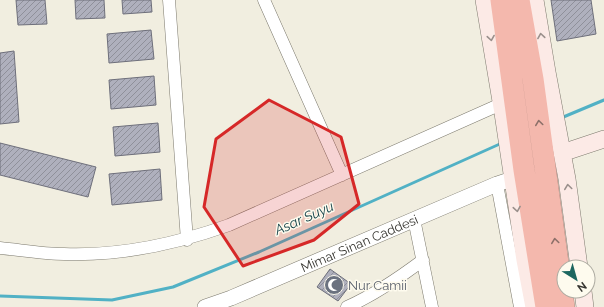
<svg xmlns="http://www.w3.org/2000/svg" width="604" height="307" font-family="Raleway,sans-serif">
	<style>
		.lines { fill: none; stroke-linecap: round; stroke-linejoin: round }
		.stream { stroke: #51b1c5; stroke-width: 3 }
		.building { fill: url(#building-hatch); stroke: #6e6f7b }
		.minor-casing { stroke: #7c796d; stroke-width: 13 }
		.tertiary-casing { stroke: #7c796d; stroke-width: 16 }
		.secondary-casing { stroke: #7c796d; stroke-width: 18 }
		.motorway-casing { stroke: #b28a82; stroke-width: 22 }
		.minor { stroke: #fff; stroke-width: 12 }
		.tertiary { stroke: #fff; stroke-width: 15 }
		.secondary { stroke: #fceae6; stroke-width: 17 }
		.motorway { stroke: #f4b8ad; stroke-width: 21 }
		.oneway { stroke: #9a908c }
		.oneway2 { stroke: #8c7069 }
		.marked { fill: #d62828; fill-opacity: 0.2; stroke: #d62828; stroke-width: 3; stroke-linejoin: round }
		.labels { text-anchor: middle; stroke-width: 3; stroke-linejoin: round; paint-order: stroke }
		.street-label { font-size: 13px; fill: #373631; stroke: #fefbee }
		.worship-label { font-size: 13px; fill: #5b616d; stroke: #fefbee; text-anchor: start }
		.water-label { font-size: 14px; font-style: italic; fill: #0e3c44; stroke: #fefbee }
	</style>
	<defs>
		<pattern id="building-hatch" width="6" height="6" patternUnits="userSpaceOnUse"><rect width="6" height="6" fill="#afb0bd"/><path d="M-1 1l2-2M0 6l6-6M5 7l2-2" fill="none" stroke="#8f909a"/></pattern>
	</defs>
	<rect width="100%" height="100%" fill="#f1eee0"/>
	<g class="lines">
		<path class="stream" d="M561 118 604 100
			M0 296 112 300 173 287 259 252 502 143"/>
	</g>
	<path class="building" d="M16 0H45L47 24 18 25Z
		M75 0H104L105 18 76 19Z
		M122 0H151L152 12 123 14Z
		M551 0H591L596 34 557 41Z
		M151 30 154 59 109 63 107 34Z
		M14 51 19 122 0 124V53Z
		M154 76 156 105 111 109 109 80Z
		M158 123 160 152 115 156 113 127Z
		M0 143 96 167 88 197 0 175Z
		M160 169 162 200 112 205 109 174Z
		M330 269 351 284 338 301 317 287Z"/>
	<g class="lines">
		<g class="minor-casing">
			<path id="minor" d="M169 0 187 240
				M264 0 342 175
				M497 184 520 307
				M414 219 432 307
				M0 248C21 250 43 254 64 254 121 256 176 244 229 225L501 104
				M347 307C374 295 399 278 423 260"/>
		</g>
		<g class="tertiary-casing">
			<g id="tertiary">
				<path id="s1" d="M205 307 231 298 497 184 512 179"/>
			</g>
		</g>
		<g class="secondary-casing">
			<path id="secondary" d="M484 0 503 113 525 260 534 307
				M535 0 547 72 567 179 579 267
				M562 153 604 139
				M583 291 585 307"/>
		</g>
		<g class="motorway-casing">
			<path id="motorway" d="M501 0 524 170 546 307
				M519 0 533 79 564 307"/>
		</g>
		<use href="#minor" class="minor"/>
		<use href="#tertiary" class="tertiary"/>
		<use href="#secondary" class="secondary"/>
		<use href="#motorway" class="motorway"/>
	</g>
	<defs><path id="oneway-chevron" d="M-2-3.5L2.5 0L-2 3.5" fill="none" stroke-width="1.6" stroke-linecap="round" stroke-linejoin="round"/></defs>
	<g class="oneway">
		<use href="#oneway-chevron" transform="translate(541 36) rotate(-99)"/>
		<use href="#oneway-chevron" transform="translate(491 38) rotate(81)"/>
		<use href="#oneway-chevron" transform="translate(568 187) rotate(-98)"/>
		<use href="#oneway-chevron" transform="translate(517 209) rotate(81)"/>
	</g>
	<g class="oneway2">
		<use href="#oneway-chevron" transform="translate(539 123) rotate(-98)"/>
		<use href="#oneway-chevron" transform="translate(555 241) rotate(-98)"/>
	</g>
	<path class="marked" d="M269 100 341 137 359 204 314 240 243 266 204 207 216 139Z"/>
	<defs>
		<g id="mosque-disc" transform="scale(1)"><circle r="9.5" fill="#6b7280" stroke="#fefbee"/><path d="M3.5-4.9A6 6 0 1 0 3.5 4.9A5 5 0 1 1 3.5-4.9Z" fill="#fff"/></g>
	</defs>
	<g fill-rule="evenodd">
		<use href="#mosque-disc" x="334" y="285"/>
	</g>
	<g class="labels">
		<g class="street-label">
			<text dy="5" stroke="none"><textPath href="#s1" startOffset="167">Mimar Sinan Caddesi</textPath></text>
		</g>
		<g class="worship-label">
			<text x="348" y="290">Nur Camii</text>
		</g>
		<g class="water-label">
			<text transform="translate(304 218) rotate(-24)" y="5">Asar Suyu</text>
		</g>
	</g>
	<g transform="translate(576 279) rotate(143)"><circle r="19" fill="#fefbee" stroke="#aeaca2"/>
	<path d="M0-3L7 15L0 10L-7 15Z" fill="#1d675f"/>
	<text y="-6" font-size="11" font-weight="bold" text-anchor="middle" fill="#373631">N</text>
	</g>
</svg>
